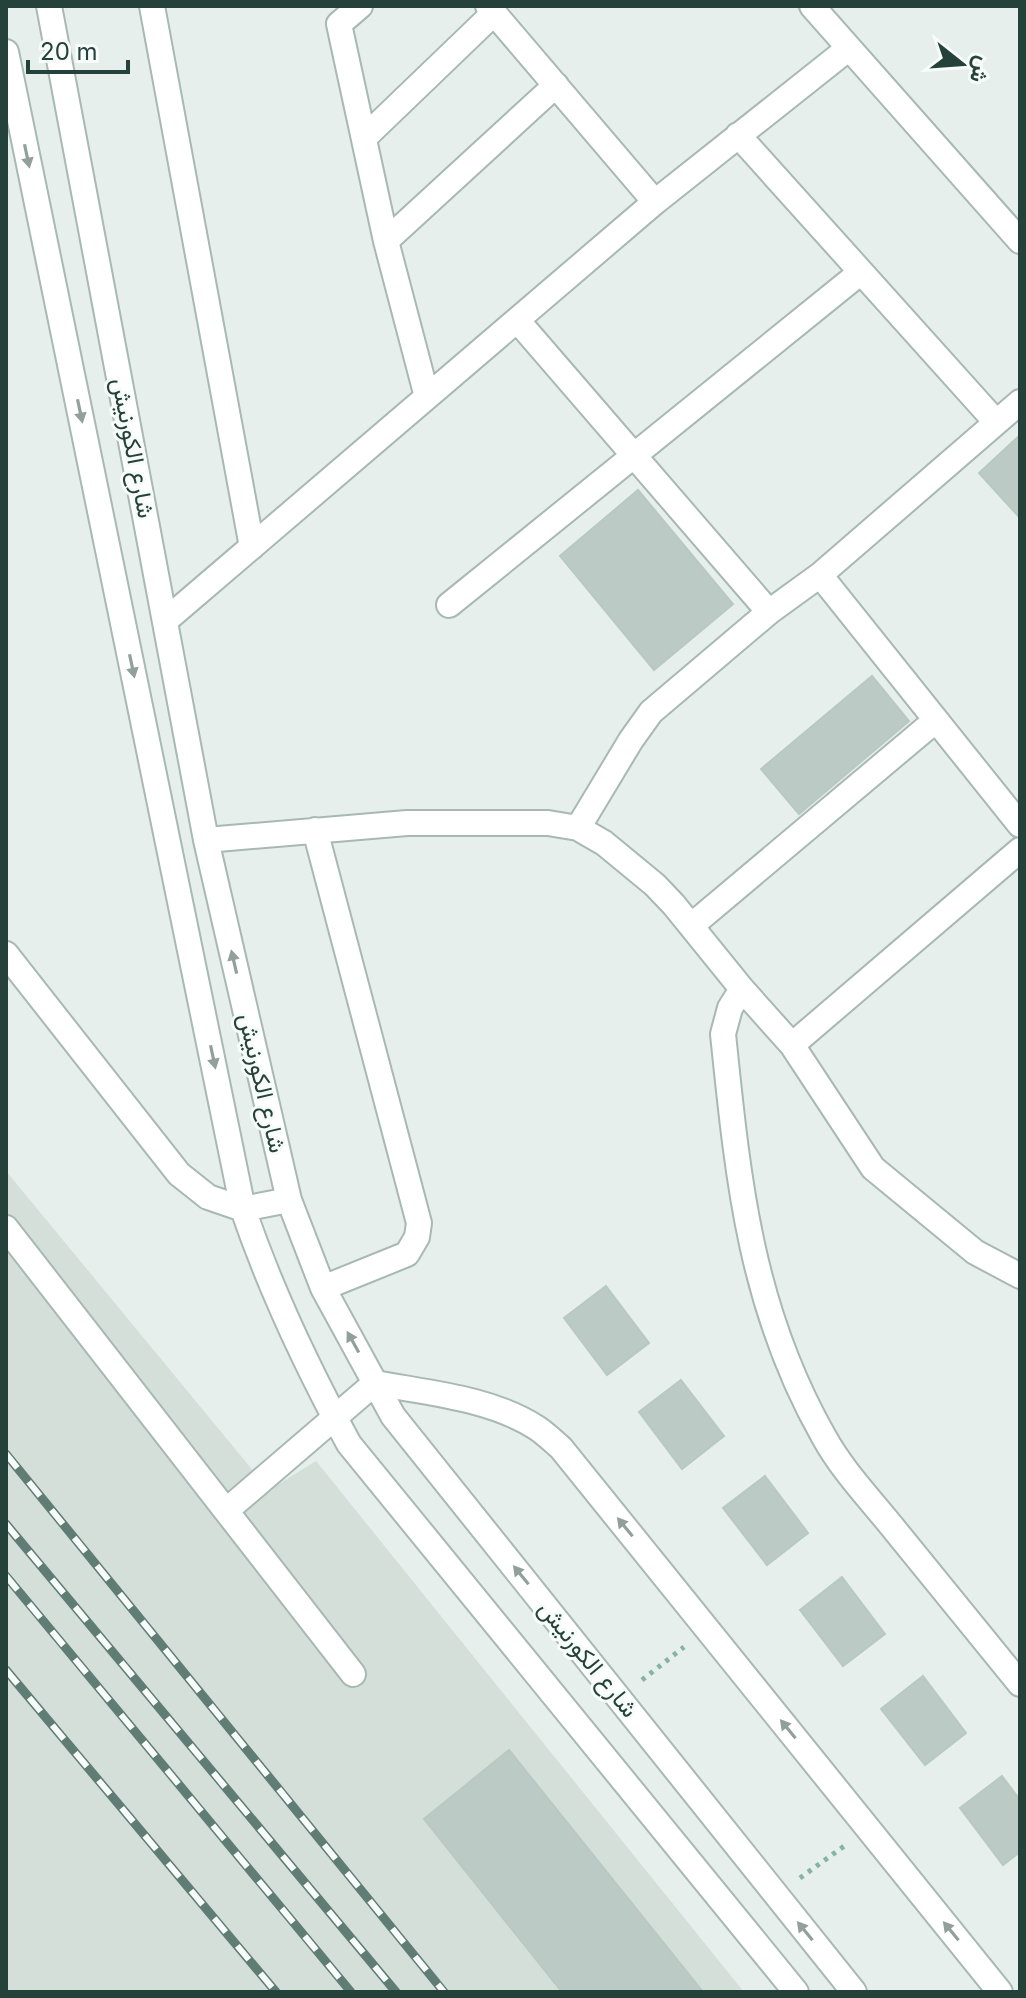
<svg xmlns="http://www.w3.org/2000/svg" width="1026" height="1998" font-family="Inter,Vazirmatn,sans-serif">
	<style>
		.built { fill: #d4dfda }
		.building { fill: #bbcac4; stroke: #b8c9c2; stroke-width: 2 }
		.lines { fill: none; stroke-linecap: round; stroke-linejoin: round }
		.minor-casing { stroke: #a8b8b2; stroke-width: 28 }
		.path { stroke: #86b3a5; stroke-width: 5; stroke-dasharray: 4 6; stroke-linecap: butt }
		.minor { stroke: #fff; stroke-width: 24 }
		.rail-casing { stroke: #5f7d75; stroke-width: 9 }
		.rail { stroke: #f7fbf9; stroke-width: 6; stroke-dasharray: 18; stroke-linecap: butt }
		.oneway { fill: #92a09c }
		.labels { text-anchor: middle; stroke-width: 6; stroke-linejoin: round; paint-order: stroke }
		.street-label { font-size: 24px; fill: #24423a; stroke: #f7fbf9 }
	</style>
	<rect width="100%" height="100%" fill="#e6efeb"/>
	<path class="built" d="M6 1171 269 1490 316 1461 744 1992H6Z"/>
	<path class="building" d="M1020 435V518L979 473Z
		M638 490 733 604 654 670 560 556Z
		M872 676 909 721 799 814 761 769Z
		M606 1286 649 1343 607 1375 564 1318Z
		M681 1380 724 1436 682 1469 639 1412Z
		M765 1476 808 1533 767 1565 723 1508Z
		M842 1577 885 1634 843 1666 800 1610Z
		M923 1676 966 1733 925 1765 881 1709Z
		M509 1750 703 1992H562L424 1819Z
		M1002 1776 1020 1800V1852L1003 1865 960 1808Z"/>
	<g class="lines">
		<g class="minor-casing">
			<path id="minor" d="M49 6 206 840 289 1200 323 1288 393 1416 854 1992
				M152 6 252 547
				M360 6 339 24 386 241 427 397
				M488 6 655 202
				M812 6 1020 241
				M6 52 243 1209C271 1291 307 1367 349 1444L796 1992
				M738 135 996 422
				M364 138 494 13
				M386 241 556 85
				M517 320 769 612
				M820 575 1020 825
				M449 605 861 272
				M165 621 655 202 849 48
				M578 828 631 740 651 712 769 612 820 575 1020 402
				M315 830 419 1223 417 1237 407 1254 323 1288
				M206 840 407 823H548L578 828 604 843 655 885 674 905 742 989 792 1045 873 1168 975 1252 1020 1276
				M691 926 936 720
				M6 954 179 1174 208 1197 243 1209 289 1200
				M742 989 730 1008 723 1034C738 1179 750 1307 824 1437 842 1470 870 1499 894 1529 936 1581 978 1633 1020 1684
				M792 1045 1020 850
				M6 1228 353 1674
				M227 1510 375 1383C428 1393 491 1398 537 1428 546 1434 554 1442 561 1448L1000 1992"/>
		</g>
		<path class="path" d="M642 1680 684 1647
			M800 1878 847 1844"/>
		<use href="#minor" class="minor"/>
		<g class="rail-casing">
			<path id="rail" d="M6 1454 444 1992
				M6 1524 396 1992
				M6 1576 351 1992
				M6 1670 276 1992"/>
		</g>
		<use href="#rail" class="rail"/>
	</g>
	<defs><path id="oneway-solid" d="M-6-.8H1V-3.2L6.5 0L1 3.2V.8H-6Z" transform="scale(2)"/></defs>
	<g class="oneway">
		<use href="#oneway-solid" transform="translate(27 156) rotate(78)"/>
		<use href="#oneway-solid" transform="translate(80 411) rotate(78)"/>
		<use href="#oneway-solid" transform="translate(132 666) rotate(78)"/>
		<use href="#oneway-solid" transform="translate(234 962) rotate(-103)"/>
		<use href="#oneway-solid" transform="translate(213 1057) rotate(78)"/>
		<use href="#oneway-solid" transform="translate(353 1342) rotate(-119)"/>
		<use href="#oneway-solid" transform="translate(625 1527) rotate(-129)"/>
		<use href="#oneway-solid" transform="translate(521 1575) rotate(-129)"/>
		<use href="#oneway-solid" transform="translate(788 1729) rotate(-129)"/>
		<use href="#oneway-solid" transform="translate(805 1931) rotate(-129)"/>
		<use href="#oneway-solid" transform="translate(951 1931) rotate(-129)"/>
	</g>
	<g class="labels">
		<g class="street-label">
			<text transform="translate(133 448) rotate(79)" y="8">شارع الكورنيش</text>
			<text transform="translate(262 1083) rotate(77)" y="8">شارع الكورنيش</text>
			<text transform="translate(588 1659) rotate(51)" y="8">شارع الكورنيش</text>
		</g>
	</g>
	<rect width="1026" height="1998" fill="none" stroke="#24423a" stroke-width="16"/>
	<g transform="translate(962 64) rotate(107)" stroke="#f7fbf9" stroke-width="6" paint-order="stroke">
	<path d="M0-6L14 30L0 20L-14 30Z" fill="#24423a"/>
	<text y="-12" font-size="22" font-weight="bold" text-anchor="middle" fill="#24423a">ش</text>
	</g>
	<path d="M28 60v12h100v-12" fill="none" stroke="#24423a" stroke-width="4"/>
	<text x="40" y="60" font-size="24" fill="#24423a" stroke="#f7fbf9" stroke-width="6" paint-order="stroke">20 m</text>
</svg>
